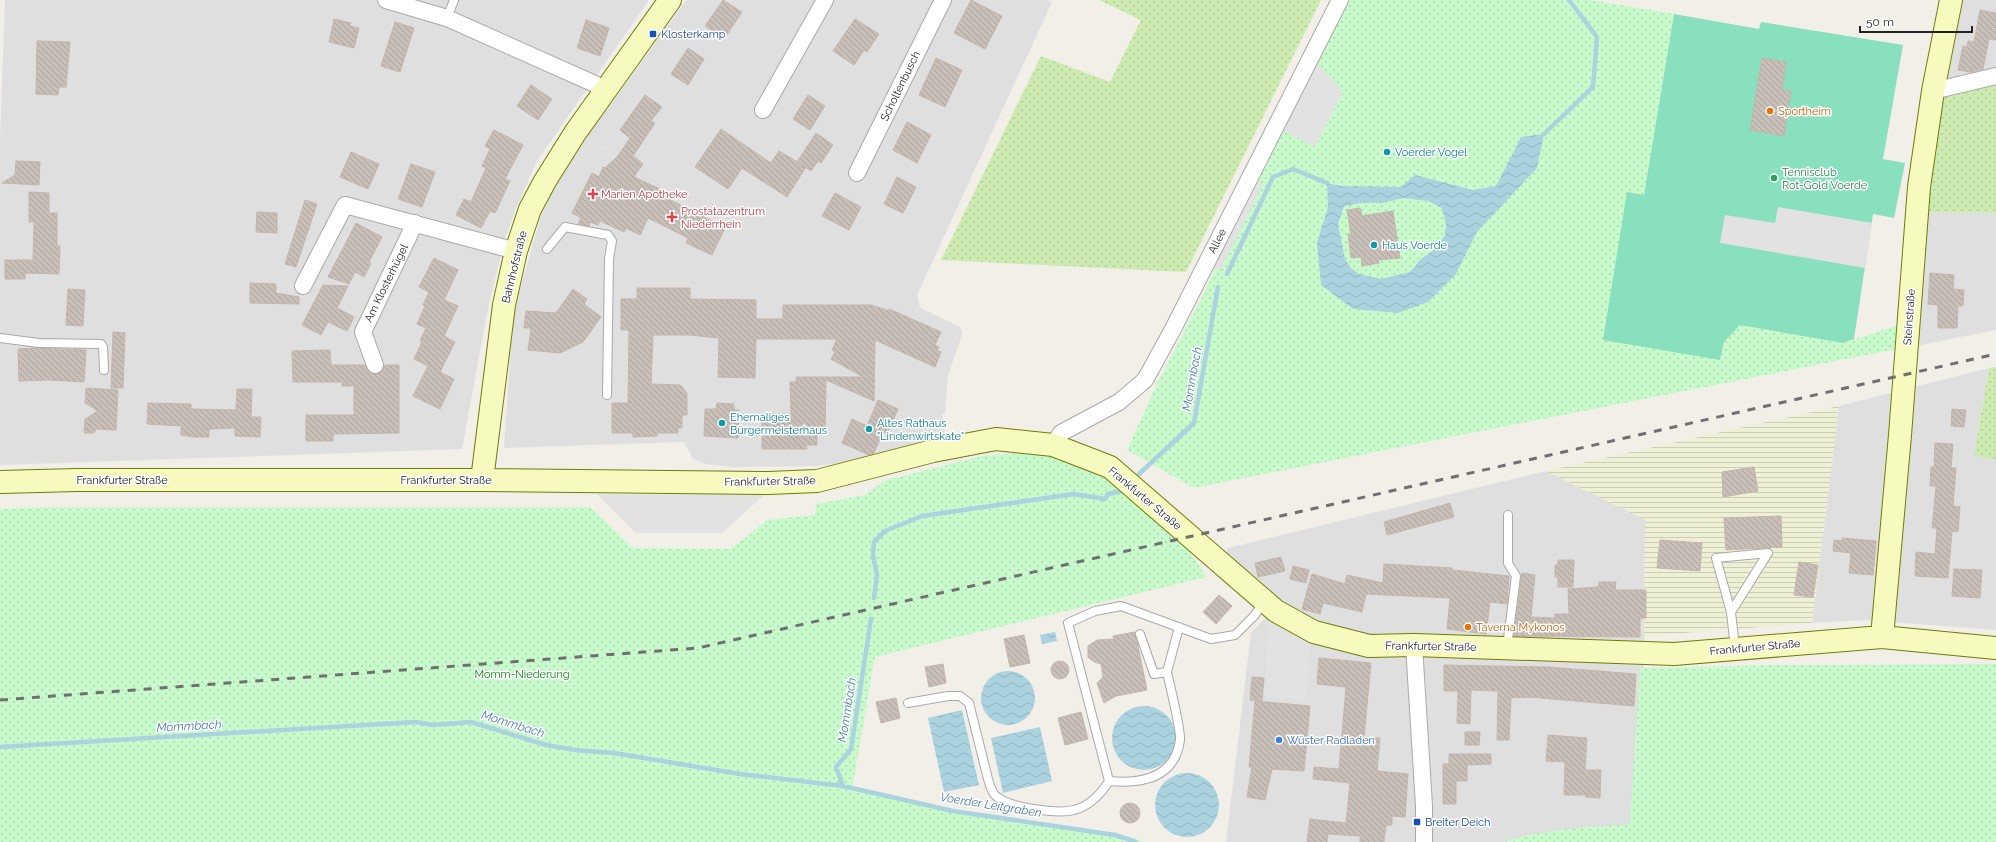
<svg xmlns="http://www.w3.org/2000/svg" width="1996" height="842" font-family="Raleway,sans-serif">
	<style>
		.residential { fill: #e0dfdf }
		.farmland { fill: url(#farmland-rules) }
		.grass { fill: url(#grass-dots) }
		.park { fill: url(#park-dots) }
		.pitch { fill: #88e0be }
		.parking { fill: #e2e2e2 }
		.water { fill: url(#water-waves); fill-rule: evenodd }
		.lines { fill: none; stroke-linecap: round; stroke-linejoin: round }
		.stream { stroke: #aad3df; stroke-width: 4.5 }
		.building { fill: url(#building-back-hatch); stroke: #c4b6ab }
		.lane-casing { stroke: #a9a9a9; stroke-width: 10 }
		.street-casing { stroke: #a9a9a9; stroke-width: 18 }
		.secondary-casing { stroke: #707d05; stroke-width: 24 }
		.lane { stroke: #fff; stroke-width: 8 }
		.street { stroke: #fff; stroke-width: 16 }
		.secondary { stroke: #f7fabf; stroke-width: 22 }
		.rail { stroke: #707070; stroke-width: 3; stroke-dasharray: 8 8; stroke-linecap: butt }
		.transit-dot { fill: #1a4fb4; stroke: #fff; stroke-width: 1.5 }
		.food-dot { fill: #e8710a; stroke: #fff; stroke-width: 1.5 }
		.culture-dot { fill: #0f9aa8; stroke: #fff; stroke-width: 1.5 }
		.leisure-dot { fill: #2e9e5b; stroke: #fff; stroke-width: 1.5 }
		.health-dot { fill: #e0444e; stroke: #fff; stroke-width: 1.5 }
		.shop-dot { fill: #3f7fe0; stroke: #fff; stroke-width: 1.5 }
		.labels { text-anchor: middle; stroke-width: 3; stroke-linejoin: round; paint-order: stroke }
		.transit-label { font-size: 11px; fill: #164399; stroke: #fff; text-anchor: start }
		.street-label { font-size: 11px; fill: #222; stroke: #fff }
		.food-label { font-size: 11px; fill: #c56008; stroke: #fff; text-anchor: start }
		.culture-label { font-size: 11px; fill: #0d838f; stroke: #fff; text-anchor: start }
		.leisure-label { font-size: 11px; fill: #27864d; stroke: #fff; text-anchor: start }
		.health-label { font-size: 11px; fill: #be3a42; stroke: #fff; text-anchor: start }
		.park-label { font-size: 11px; fill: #0c8416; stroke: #fff }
		.shop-label { font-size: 11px; fill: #366cbe; stroke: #fff; text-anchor: start }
		.water-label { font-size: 12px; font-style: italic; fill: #4a7aab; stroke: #fff }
	</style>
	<defs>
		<pattern id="farmland-rules" width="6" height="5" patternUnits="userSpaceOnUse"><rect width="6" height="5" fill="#eef0d5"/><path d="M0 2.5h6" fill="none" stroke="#ccceb7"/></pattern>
		<pattern id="grass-dots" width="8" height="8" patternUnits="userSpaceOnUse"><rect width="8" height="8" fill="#cdebb0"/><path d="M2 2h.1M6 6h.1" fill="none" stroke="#b0c997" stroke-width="1.8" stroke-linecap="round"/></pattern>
		<pattern id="park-dots" width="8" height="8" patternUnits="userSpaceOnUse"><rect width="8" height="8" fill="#c8facc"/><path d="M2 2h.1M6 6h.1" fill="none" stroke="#acd6af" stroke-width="1.8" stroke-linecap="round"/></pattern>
		<pattern id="water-waves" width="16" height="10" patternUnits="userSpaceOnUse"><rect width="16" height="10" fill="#aad3df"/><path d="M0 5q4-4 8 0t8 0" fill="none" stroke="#92b5bf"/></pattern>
		<pattern id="building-back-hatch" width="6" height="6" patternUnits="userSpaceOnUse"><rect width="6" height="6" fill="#c7bfb8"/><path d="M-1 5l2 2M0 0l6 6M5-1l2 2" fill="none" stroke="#aba49e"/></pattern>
	</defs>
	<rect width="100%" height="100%" fill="#f2efe9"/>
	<path class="residential" d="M5 0H649L537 161 517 206 506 236 489 303 462 449 0 465V138Z
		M686 0H1048L1052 2 917 295 920 308 960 327 962 331V335L948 375 945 413 942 415 945 433 869 459 817 466 732 467 706 464 693 459 684 442 504 448 513 314 541 216 555 185 581 141 615 99Z
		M1960 0H1996V84L1942 98Z
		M1926 212 1996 213V330L1915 346Z
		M1989 368 1974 455 1996 460V630L1865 620 1812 623 1839 406Z
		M1546 471 1645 519 1644 671 1636 825 1523 842H1226L1251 633 1265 618 1217 576 1228 548Z"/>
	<path class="farmland" d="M1839 406 1812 623 1644 636 1645 520 1546 471Z"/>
	<path class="grass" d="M1099 0H1321L1186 272 941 260 1041 56 1110 82 1141 20Z
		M1996 84V213L1926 212 1942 98Z
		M1996 367V460L1974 455 1989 368Z"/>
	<path class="park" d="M1347 0H1591L1674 14 1644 195 1627 192 1720 360 1724 342 1740 325 1843 343 1899 325 1897 349 1194 488 1127 450 1156 386 1205 291 1273 145Z
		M1019 453H1042L1078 463 1107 480 1176 532 1207 577 875 657 852 789 963 813 1123 835 1144 842H0V509L46 507H590L633 548 731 549 767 520 815 515 816 504 865 495 886 480 982 456Z
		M1996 664V842H1503C1543 828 1588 828 1630 824L1640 668 1786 665Z"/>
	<path class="pitch" d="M1674 14 1759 29 1761 22 1903 45 1883 159 1905 163 1894 218 1873 214 1854 339 1843 343 1740 325 1724 342 1720 360 1603 340 1627 192 1644 195Z"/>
	<path class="parking" d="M1315 61 1343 91 1315 147 1280 129Z
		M602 144 635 169 632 174 598 148Z
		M1249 177 1263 184 1220 271 1205 264Z
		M1778 207 1872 223 1865 268 1720 243 1725 215 1775 223Z
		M597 494 764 495 722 533H636Z
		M1269 620 1284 631 1311 641 1305 701 1264 697Z"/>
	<path class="water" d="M1544 134 1537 168 1477 232 1456 274 1428 302 1398 313 1353 309 1321 285 1317 243 1328 207 1327 183 1340 186 1401 187 1415 175 1473 190 1496 186 1521 137ZM1404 198 1428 201 1442 208 1446 224 1445 235 1435 249 1421 259 1410 272 1381 279 1359 274 1351 268 1345 259 1338 224 1344 206 1362 203H1382Z
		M1055 632 1057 641 1042 644 1040 635Z
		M981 698a27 27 0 1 1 54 0a27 27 0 1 1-54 0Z
		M1112 738a32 32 0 1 1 64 0a32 32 0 1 1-64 0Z
		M962 710 979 785 944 792 928 718Z
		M1040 727 1052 781 1003 793 991 738Z
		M1155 805a32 32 0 1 1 64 0a32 32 0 1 1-64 0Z"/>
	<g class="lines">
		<path class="stream" d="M1544 134 1593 87 1597 37 1569 0
			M1227 274 1273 177 1293 169 1327 183
			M1139 474 1194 423 1218 287
			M874 598 877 575 873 556 874 542 885 531 922 516 1074 494 1105 499 1108 494 1123 491
			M0 747 416 722 433 725 471 722 546 745 575 750 614 753 740 774 843 786 953 811 1115 835 1136 842
			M843 786 836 767 851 749 871 619"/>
	</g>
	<path class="building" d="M723 0 742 12 724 39 705 26Z
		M971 0 1002 16 985 49 954 33Z
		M1980 10 1996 13V40L1989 39 1983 69 1970 72 1958 70 1963 46 1967 47 1968 41 1974 42Z
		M334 19 351 23 350 26 359 28 354 48 329 42Z
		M855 19 879 34 867 52 864 50 854 65 833 51Z
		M586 20 609 28 600 56 577 48Z
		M395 22 414 28 400 72 381 66Z
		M37 41 70 42 66 87H59L58 95 36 94Z
		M688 48 704 59 688 85 671 74Z
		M936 58 962 70 945 107 919 95Z
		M1762 58 1786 62 1782 90 1791 91 1784 136 1750 130Z
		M531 85 552 99 538 120 517 106Z
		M645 95 662 107 651 121 655 123 633 156 643 164 634 177 662 190 659 194 725 228 712 255 686 243 688 238 648 218 640 235 626 228 624 232 600 221 598 225 590 222 589 226 578 224 581 218 572 213 592 173 599 177 603 167 605 168 618 156 630 138 620 130Z
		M808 95 825 106 810 130 793 119Z
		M907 122 931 135 917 163 893 150Z
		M721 129 771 163 779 151 806 167 787 197 742 168 728 189 695 167Z
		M494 130 523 145 505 179 510 181 495 213 490 211 481 228 456 215 464 199 471 202 478 186 486 168 482 166 490 149 485 146Z
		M816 133 833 145 821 163 818 161 811 171 797 162Z
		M351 152 379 164 368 189 340 177Z
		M16 161 40 162 39 185 2 183 15 175Z
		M411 164 435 172 422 207 398 199Z
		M897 177 916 187 903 213 884 204Z
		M29 192 49 193V213H57V246H60L59 274 25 273V279H5V260H33L34 222H29Z
		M835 193 861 207 849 230 822 216Z
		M305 200 317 204 296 267 285 264Z
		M1360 208 1362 216 1393 211 1400 258 1378 260 1379 263 1362 266 1361 257 1351 258 1348 234H1351L1347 210Z
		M257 212 277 213V233L256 232Z
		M356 223 382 237 369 262 371 263 364 277 355 272 349 284 328 277Z
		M434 258 458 270 444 300 458 306 444 336 455 342 440 372 454 379 440 409 413 396 428 366 414 359 422 342 420 341 426 328 417 324 425 306 423 305 429 292 419 287Z
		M1930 273 1954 275 1953 289 1964 290 1963 306H1958L1957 328H1938V305L1928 304Z
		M250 283 276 284V293L299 297V304L250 303Z
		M323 285 348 286 337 308 354 317 347 331 328 322 321 335 302 325Z
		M637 288H690V299L756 300V319H783V305H871L889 311V309L941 332 935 345 939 347 937 351 941 352 935 367 875 340 874 401 826 380 825 435 817 431V445H806L807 449H762V414H791L790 382H796V377H863L831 359 835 352 832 350 837 339H756L755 378 718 377 719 338 690 335H653L651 384 680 385 687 393V415H682V428H678V433H657V436L633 437V433H612V403H628L629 330H621V299H637Z
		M68 289 85 290 83 326 66 325Z
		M573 289 587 299 584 304 601 317 583 342 560 353 528 350 531 328H524L526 311 556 313Z
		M113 332 125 333 123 388H111Z
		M36 348 86 350 84 382 49 380 19 381 18 349Z
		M330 350 331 365H365L369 372 373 374 382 371 385 365H399V433L333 434V441H306V415H354V386H342V382H293L292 351Z
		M86 388 118 390 116 430 96 429 94 433H84L85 419 98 411 85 403Z
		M237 389H252L251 417H261L260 437 235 436V428L209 429V437H194L181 435V426L147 424 148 403 191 404V409L236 410Z
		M878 400 898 409 887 434 883 432 874 453 869 455 842 443 852 419 867 426Z
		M717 403 734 404V410H739L738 438 704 436 705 409H716Z
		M1952 409 1966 410 1964 427 1951 426Z
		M1935 443 1953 444 1951 468H1956L1953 506 1960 507 1958 532 1952 531 1948 578 1915 576 1916 552 1935 554 1937 528H1932L1936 486H1930L1931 467H1934Z
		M1754 467 1758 491 1723 497 1722 472Z
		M1450 503 1454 517 1387 535 1384 522Z
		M1781 516 1782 547 1726 550 1724 518Z
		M1842 538 1876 541 1873 575 1849 573 1851 553 1833 551 1834 540 1842 541Z
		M1660 540 1702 543 1700 571 1657 568Z
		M1281 557 1285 571 1258 577 1255 563Z
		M1558 560H1574L1573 587H1558V577H1555V565H1558Z
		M1799 562 1818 565 1813 597 1794 595Z
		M1384 564 1452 568V570L1509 576 1507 604 1490 602 1486 634 1447 629 1450 598 1366 594 1362 612 1323 603 1320 614 1302 609 1312 574 1345 584 1347 575 1383 583Z
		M1293 566 1309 570 1306 583 1290 579Z
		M1954 569 1982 570 1980 598 1952 596Z
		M1522 573 1535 575 1531 617 1555 618V614H1569L1568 589 1598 587 1599 582H1616L1615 590H1646V618H1640V637L1514 636Z
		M1219 595 1232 606 1216 624 1203 612Z
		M1135 632 1147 690 1116 696 1104 703 1097 683 1103 677 1101 664 1094 662 1088 657V646L1097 640 1114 639 1113 636Z
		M1024 635 1030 663 1010 667 1004 639Z
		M1319 658 1371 663 1364 737 1380 738 1377 771 1408 774 1405 817 1392 816V825H1386L1384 842H1360V836L1328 834 1327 842H1307L1310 819 1346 823 1350 783 1313 779 1314 767 1339 769 1346 687 1317 684Z
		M1051 670a9 9 0 1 1 18 0a9 9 0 1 1-18 0Z
		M943 664 946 683 929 687 925 667Z
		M1444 665 1548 667 1636 674 1634 706 1528 697 1511 698 1509 740H1497L1498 691 1471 690 1470 724 1457 723 1458 691H1444Z
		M1252 677 1264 678 1262 701 1250 700Z
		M896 698 900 718 881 723 876 702Z
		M1255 701 1310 706 1304 771 1272 769 1265 800 1247 797 1252 767H1249Z
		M1081 712 1088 739 1065 745 1058 718Z
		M1465 732H1480L1479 745H1465Z
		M1548 735 1587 738 1585 770H1601L1600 798 1586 797V795H1564L1565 762 1546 761Z
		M1449 754H1491V764L1467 765V781H1456V804H1443V764H1449Z
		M1120 813a10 10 0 1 1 20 0a10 10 0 1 1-20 0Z"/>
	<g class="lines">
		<g class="lane-casing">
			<path id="lane" d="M447 18 454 0
				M547 249 565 227 608 235 612 241 609 259 607 395
				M0 338 39 343 101 344 103 347 104 370
				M1508 515V563L1516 576 1508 639V647
				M1731 612 1768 553 1716 558 1731 612 1735 648
				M1140 634 1154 674 1167 672 1179 627
				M908 703 948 696H960L969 703 988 779C990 785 991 792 996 796 1009 808 1057 814 1074 810 1089 806 1101 794 1109 781L1068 623 1095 611 1121 606 1211 639 1235 635 1254 616 1264 602
				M1109 781C1142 784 1175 778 1180 740 1181 728 1170 687 1167 672"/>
		</g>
		<g class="street-casing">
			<path id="street" d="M386 0 447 18 606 89
				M1933 91 1996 76
				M763 110 825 0
				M857 173 943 0
				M303 286 345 205 516 251
				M375 365 363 332 415 223
				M1053 445 1061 433 1119 402 1145 380 1173 329 1340 0
				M1414 645 1424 806V842"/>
		</g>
		<g class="secondary-casing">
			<path id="secondary" d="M482 480 504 305 516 251 530 209 545 181 575 133 670 0
				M0 482 77 480H482L768 483 817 481 933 451 996 439 1053 445 1110 467 1276 611 1314 632 1369 646 1414 645 1674 654 1882 637 1996 648
				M1882 637 1900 435 1919 187 1933 91 1951 0"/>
		</g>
		<use href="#lane" class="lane"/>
		<use href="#street" class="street"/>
		<use href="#secondary" class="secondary"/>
		<path class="rail" d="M0 700 698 648 1996 354"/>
	</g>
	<g class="transit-dot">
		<rect x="649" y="30" width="8" height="8" rx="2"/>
		<rect x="1413" y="818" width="8" height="8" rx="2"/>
	</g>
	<g class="food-dot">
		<circle cx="1770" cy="111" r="4"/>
		<circle cx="1468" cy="627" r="4"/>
	</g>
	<g class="culture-dot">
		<circle cx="1387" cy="152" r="4"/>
		<circle cx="1374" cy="245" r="4"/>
		<circle cx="722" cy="423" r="4"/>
		<circle cx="869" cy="429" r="4"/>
	</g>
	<circle class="leisure-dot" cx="1774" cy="178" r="4"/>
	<g class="health-dot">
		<path d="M591 188h4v4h4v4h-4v4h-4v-4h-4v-4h4z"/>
		<path d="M670 211h4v4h4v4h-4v4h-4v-4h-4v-4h4z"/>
	</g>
	<circle class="shop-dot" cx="1279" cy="740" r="4"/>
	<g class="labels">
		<g class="transit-label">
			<text x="661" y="38">Klosterkamp</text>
			<text x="1425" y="826">Breiter Deich</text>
		</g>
		<g class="street-label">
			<text transform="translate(900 86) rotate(-64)" y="4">Scholtenbusch</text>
			<text transform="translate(1217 241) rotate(-63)" y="4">Allee</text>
			<text transform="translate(514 267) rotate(-76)" y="4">Bahnhofstraße</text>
			<text transform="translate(386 283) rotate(-64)" y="4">Am Klosterhügel</text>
			<text transform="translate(1909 317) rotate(-86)" y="4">Steinstraße</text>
			<text x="122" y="484">Frankfurter Straße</text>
			<text x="446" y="484">Frankfurter Straße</text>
			<text transform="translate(770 481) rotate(-1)" y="4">Frankfurter Straße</text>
			<text transform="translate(1145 498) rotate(40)" y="4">Frankfurter Straße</text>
			<text transform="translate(1431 646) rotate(1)" y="4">Frankfurter Straße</text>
			<text transform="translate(1755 647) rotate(-5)" y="4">Frankfurter Straße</text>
		</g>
		<g class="food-label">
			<text x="1778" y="115">Sportheim</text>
			<text x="1476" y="631">Taverna Mykonos</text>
		</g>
		<g class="culture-label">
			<text x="1395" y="156">Voerder Vogel</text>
			<text x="1382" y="249">Haus Voerde</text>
			<text x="730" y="421">Ehemaliges<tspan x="730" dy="13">Bürgermeisterhaus</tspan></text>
			<text x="877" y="427">Altes Rathaus<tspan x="877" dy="13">"Lindenwirtskate"</tspan></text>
		</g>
		<g class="leisure-label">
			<text x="1782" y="176">Tennisclub<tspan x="1782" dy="13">Rot-Gold Voerde</tspan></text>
		</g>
		<g class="health-label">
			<text x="601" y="198">Marien Apotheke</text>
			<text x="681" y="215">Prostatazentrum<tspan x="681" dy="13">Niederrhein</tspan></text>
		</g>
		<g class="park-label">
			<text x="522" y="678">Momm-Niederung</text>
		</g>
		<g class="shop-label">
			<text x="1287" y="744">Wüster Radladen</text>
		</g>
		<g class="water-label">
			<text transform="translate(1192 379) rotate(-80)" y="4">Mommbach</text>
			<text transform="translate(847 710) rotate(-81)" y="4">Mommbach</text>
			<text transform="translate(513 724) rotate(17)" y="4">Mommbach</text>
			<text transform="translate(189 726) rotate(-3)" y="4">Mommbach</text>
			<text transform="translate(991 805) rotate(9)" y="4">Voerder Leitgraben</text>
		</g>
	</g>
	<path d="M1860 26v6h112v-6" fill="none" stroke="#222222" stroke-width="2"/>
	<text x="1866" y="26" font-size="12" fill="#222222" stroke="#ffffff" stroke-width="3" paint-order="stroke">50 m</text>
</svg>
